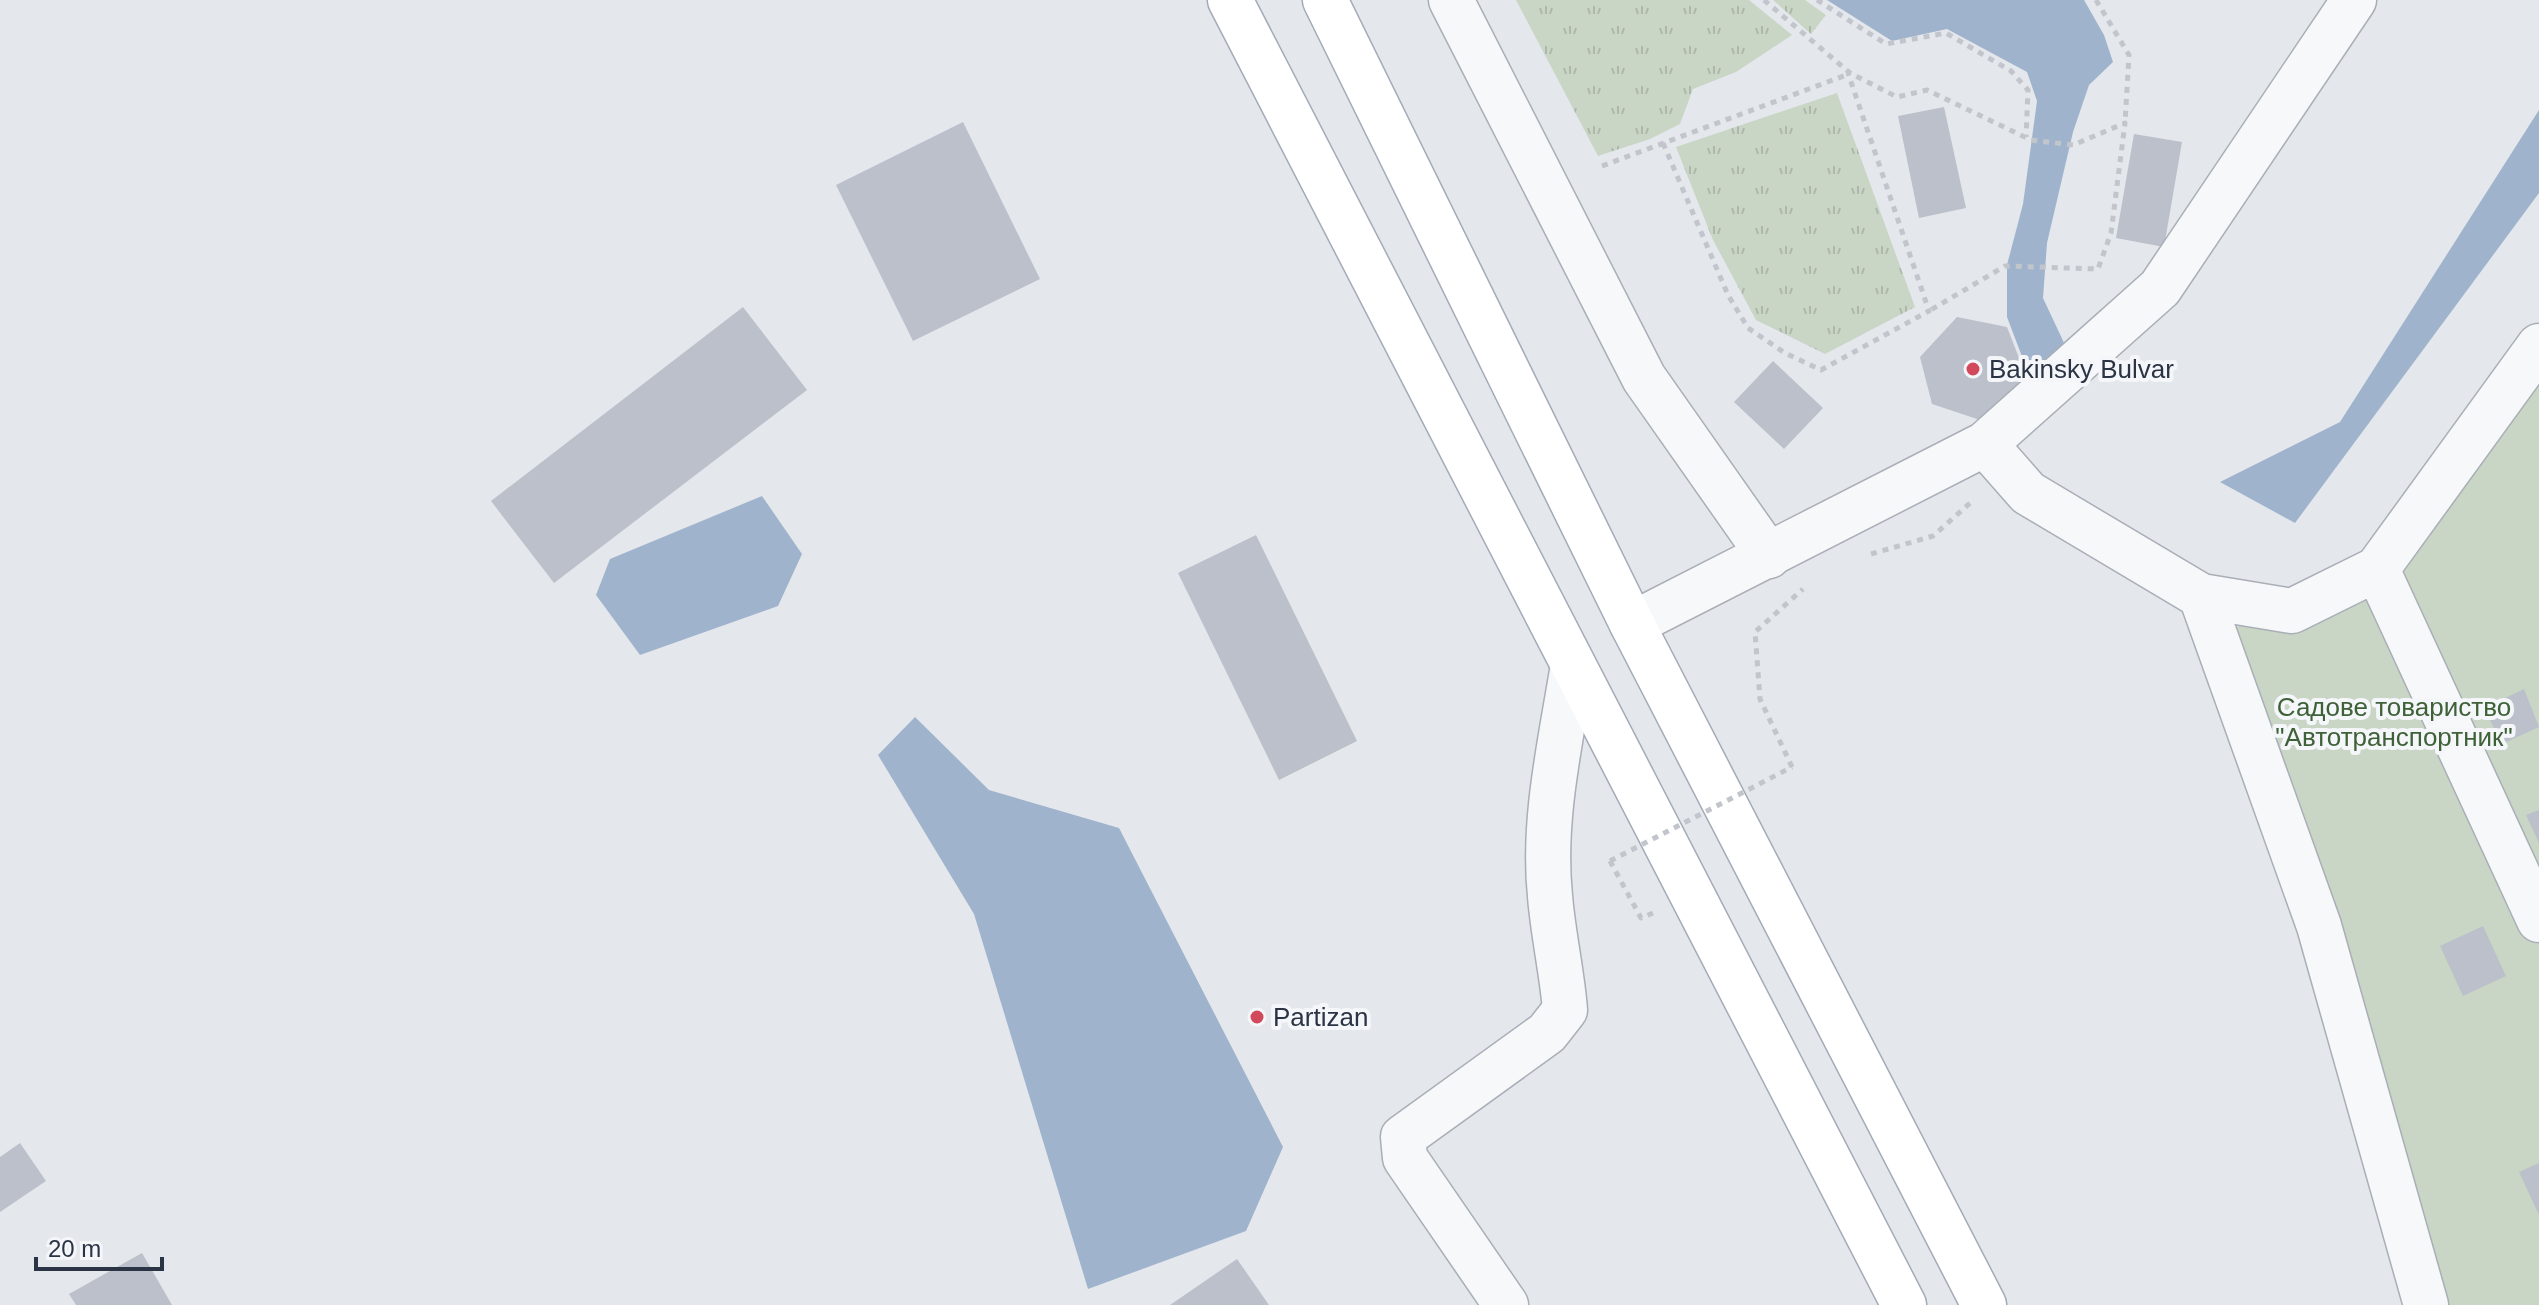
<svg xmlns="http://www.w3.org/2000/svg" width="2539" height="1305" font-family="Helvetica,sans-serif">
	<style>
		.grass { fill: url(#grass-tufts) }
		.garden { fill: #c9d6c5 }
		.water { fill: #9fb4cc }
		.building { fill: #bbc0ca }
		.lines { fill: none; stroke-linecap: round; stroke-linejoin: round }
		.minor-casing { stroke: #a9aeb7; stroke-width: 47 }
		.major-casing { stroke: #a3abb8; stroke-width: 47 }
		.path { stroke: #c2c5cb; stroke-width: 5; stroke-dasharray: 6 6; stroke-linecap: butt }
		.minor { stroke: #f7f8fa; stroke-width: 44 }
		.major { stroke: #fff; stroke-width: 44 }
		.path-bridge { stroke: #c2c5cb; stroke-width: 5; stroke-dasharray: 6 6; stroke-linecap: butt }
		.poi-dot { fill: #d1495b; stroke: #f4f6f9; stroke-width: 3 }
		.labels { text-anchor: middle; stroke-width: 8; stroke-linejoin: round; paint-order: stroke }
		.poi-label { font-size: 26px; fill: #2b3445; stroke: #f4f6f9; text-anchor: start }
		.park-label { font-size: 26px; fill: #3f6138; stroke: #f4f6f9 }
	</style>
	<defs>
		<pattern id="grass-tufts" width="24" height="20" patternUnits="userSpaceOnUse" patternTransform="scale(2)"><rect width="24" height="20" fill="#c9d6c5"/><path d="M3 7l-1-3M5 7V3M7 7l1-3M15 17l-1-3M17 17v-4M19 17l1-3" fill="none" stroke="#adb8ab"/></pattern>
	</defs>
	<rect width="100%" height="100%" fill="#e4e7ec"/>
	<path class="grass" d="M1516 0H1749L1792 35 1736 72 1693 89 1680 124 1650 139 1598 156Z
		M1773 0H1805L1826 15 1811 34Z
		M1837 93 1915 307 1825 354 1756 320 1713 240 1676 147Z"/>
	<path class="garden" d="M2539 346V1305H2423L2215 636 2377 569Z"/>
	<path class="water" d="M1827 0H2084L2104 35 2113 62 2089 85 2073 132 2047 243 2043 298 2065 345 2029 375 2007 317V265L2023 204 2037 101 2027 72 1947 29 1892 41Z
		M2539 110V193L2295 523 2220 482 2340 422Z
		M762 496 802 554 778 606 640 655 596 595 610 559Z
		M915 717 989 790 1119 828 1283 1147 1246 1231 1088 1289 974 914 878 755Z"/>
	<path class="building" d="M1944 107 1966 208 1919 218 1898 116Z
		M963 122 1040 279 913 341 836 185Z
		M2134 134 2182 142 2164 247 2116 238Z
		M743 307 807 390 554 583 491 501Z
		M1957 317 2007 327 2028 381 1980 420 1932 404 1920 357Z
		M1773 361 1823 408 1784 449 1734 402Z
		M1256 535 1357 741 1279 780 1178 573Z
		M2524 689 2539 727 2502 744 2484 708Z
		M2539 810V843L2526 815Z
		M2483 926 2506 976 2463 996 2440 946Z
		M20 1143 46 1181 0 1212V1157Z
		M2539 1163V1215L2519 1172Z
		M142 1253 172 1305H76L69 1294Z
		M1237 1259 1269 1305H1170Z"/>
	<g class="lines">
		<g class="minor-casing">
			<path id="minor" d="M1451 0 1644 378 1769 556
				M1985 444 2028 493 2201 596 2292 611 2377 569 2539 346
				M2377 569 2539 920
				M2201 596 2319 926 2426 1305
				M1632 624 1985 444 2160 288 2354 0
				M1506 1305 1405 1158 1403 1137 1547 1033 1565 1010C1562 972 1553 934 1550 896 1542 819 1561 740 1573 665"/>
		</g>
		<g class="major-casing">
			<path id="major" d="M1230 0 1904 1305
				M1325 0 1632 624 1984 1305"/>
		</g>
		<path class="path" d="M1764 0 1850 73 1897 97 1927 90 2031 140 2073 145 2125 123 2111 233 2098 269 2005 266 1929 311
			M1817 0 1886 44 1946 33 2011 71 2028 90 2026 137
			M2096 0 2129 55 2125 123
			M1663 143 1728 295 1748 328 1785 353 1821 370 1929 311 1848 73
			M1602 166 1849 74
			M1871 554 1933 536 1970 503
			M1792 767 1760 699 1755 632 1803 589
			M1610 861 1641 918 1653 913"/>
		<use href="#minor" class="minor"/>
		<use href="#major" class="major"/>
		<path class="path-bridge" d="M1610 861 1792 767"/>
	</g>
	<g class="poi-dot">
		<circle cx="1973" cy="369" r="8"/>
		<circle cx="1257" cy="1017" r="8"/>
	</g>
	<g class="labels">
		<g class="poi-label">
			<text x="1989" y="378">Bakinsky Bulvar</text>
			<text x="1273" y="1026">Partizan</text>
		</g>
		<g class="park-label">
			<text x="2394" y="716">Садове товариство<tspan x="2394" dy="30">"Автотранспортник"</tspan></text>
		</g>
	</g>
	<path d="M36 1257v12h126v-12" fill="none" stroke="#2b3445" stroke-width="4"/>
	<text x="48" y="1257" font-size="24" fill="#2b3445" stroke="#f4f6f9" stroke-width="6" paint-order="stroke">20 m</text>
</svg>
